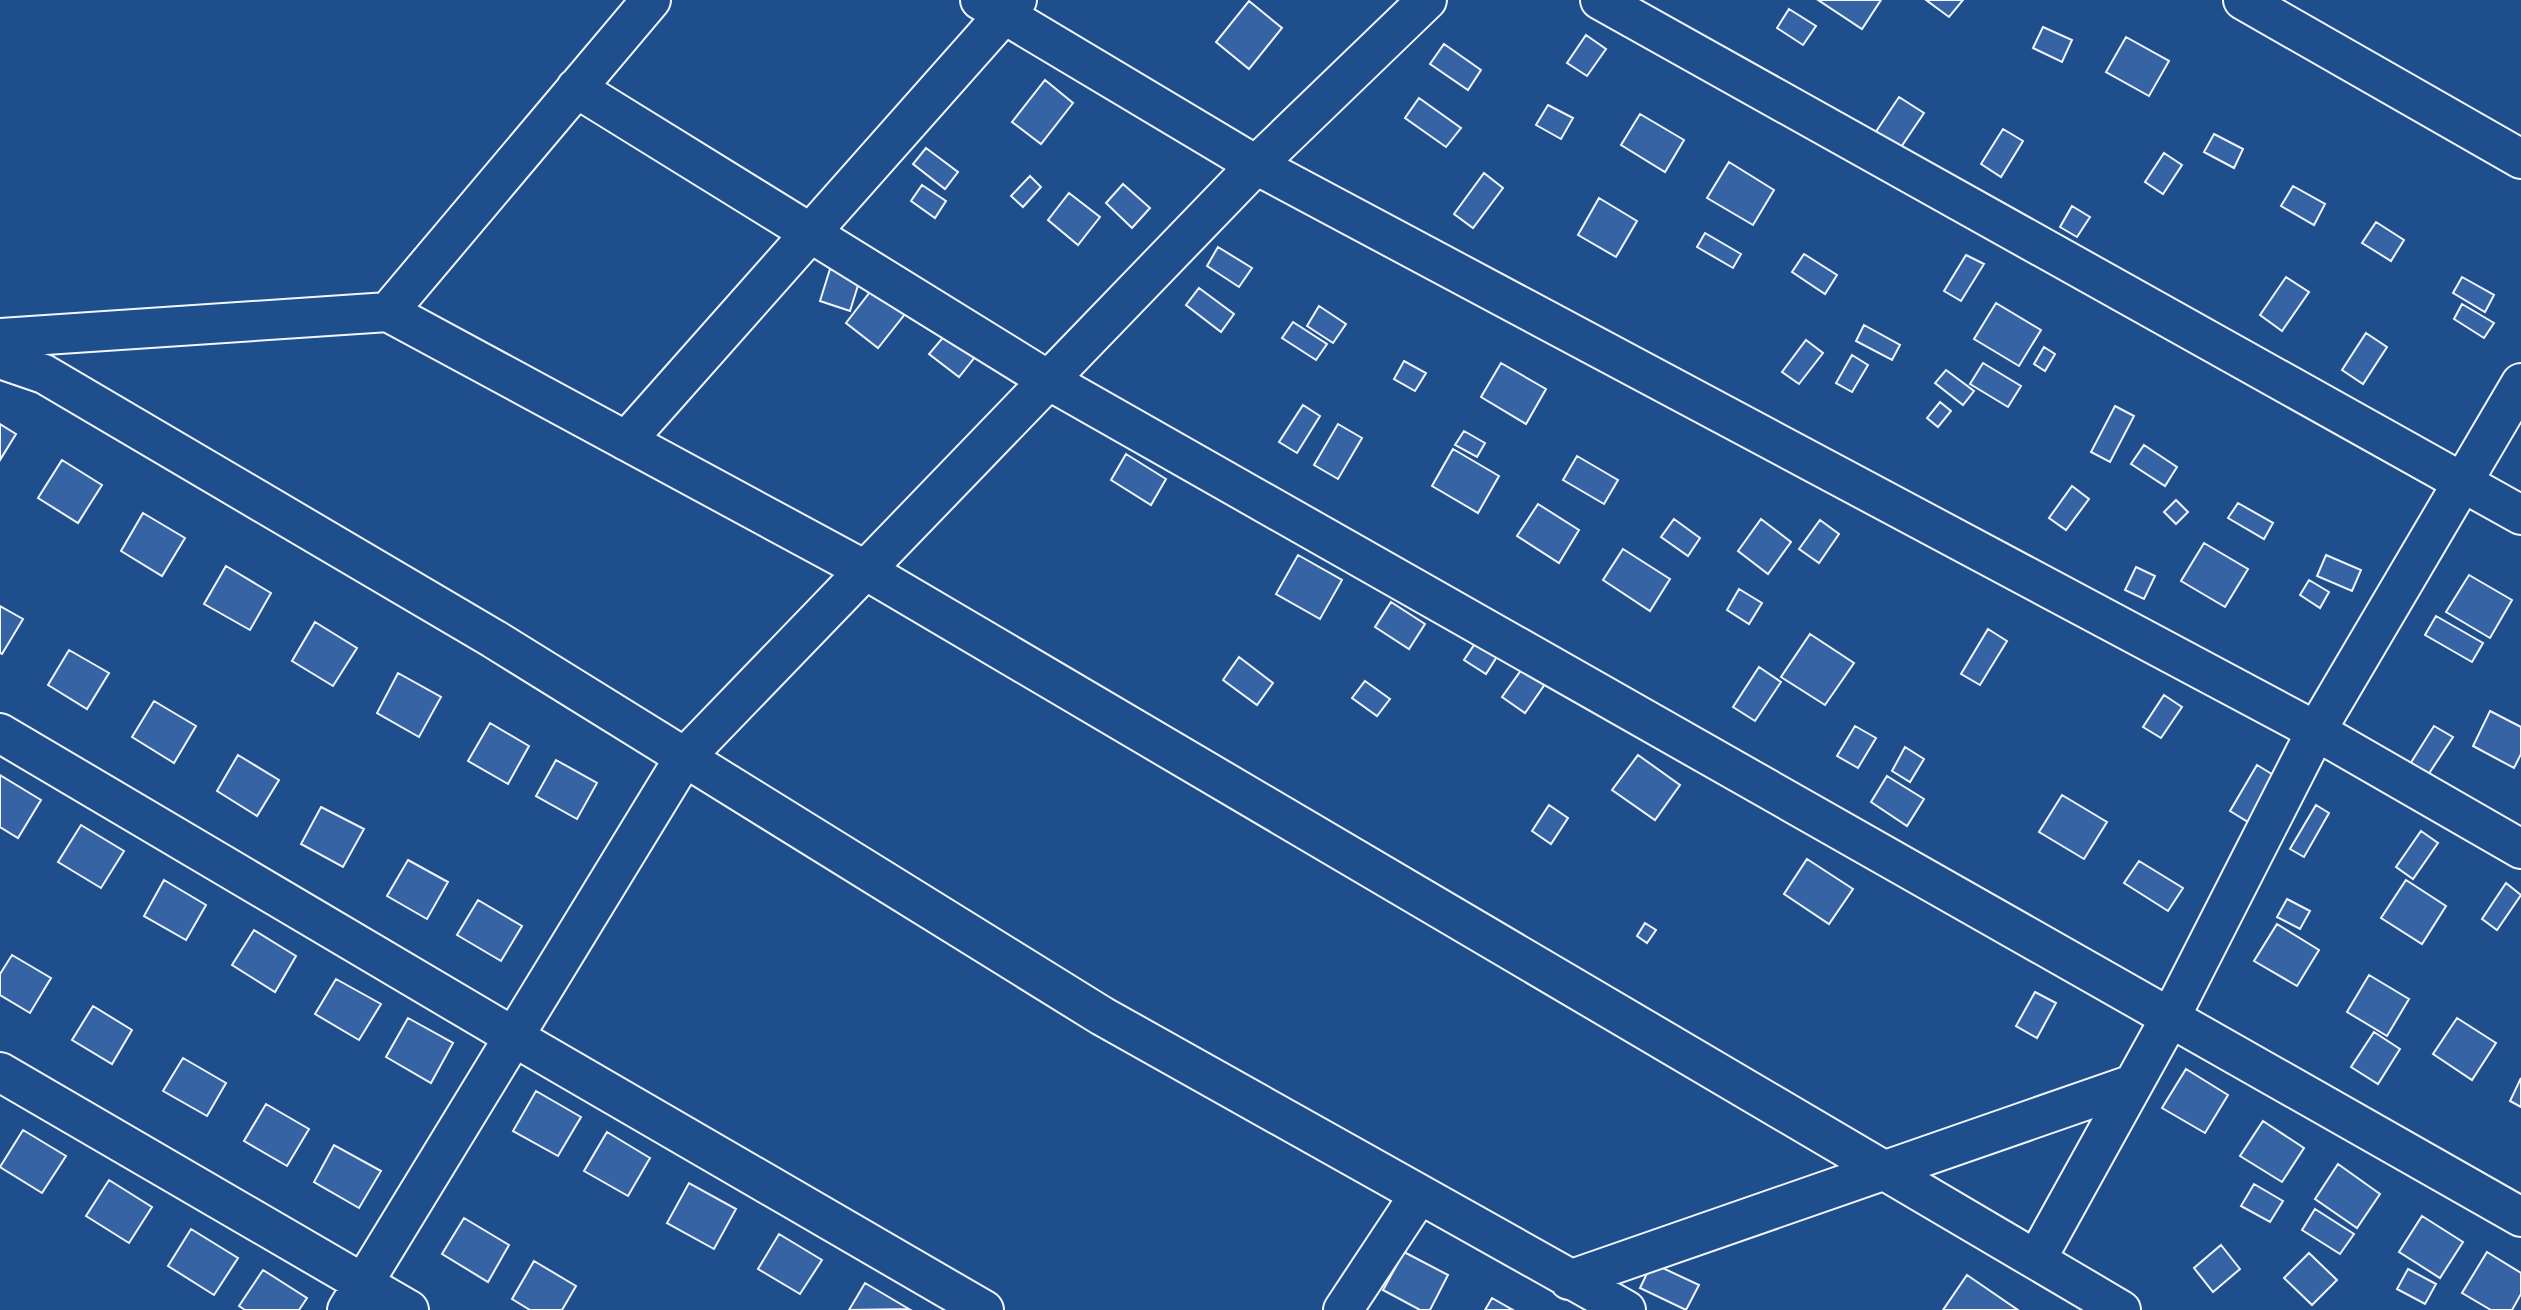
<svg xmlns="http://www.w3.org/2000/svg" width="2521" height="1310" font-family="'Space Grotesk',sans-serif">
	<style>
		.building { fill: #3563a3; stroke: #f2f6ff; stroke-width: 2 }
		.lines { fill: none; stroke-linecap: round; stroke-linejoin: round }
		.street-casing { stroke: #f2f6ff; stroke-width: 42 }
		.street { stroke: #1f4e8c; stroke-width: 38 }
	</style>
	<rect width="100%" height="100%" fill="#1f4e8c"/>
	<path class="building" d="M1818 0H1881L1862 29Z
		M1926 0H1963L1949 17Z
		M1249 1 1282 28 1249 69 1216 42Z
		M1789 9 1816 26 1803 45 1777 28Z
		M2043 27 2072 40 2062 62 2033 48Z
		M1586 35 1606 49 1587 76 1567 63Z
		M2126 37 2169 61 2149 96 2106 72Z
		M1444 44 1481 70 1468 90 1430 64Z
		M1045 80 1073 103 1041 144 1012 122Z
		M1899 97 1924 113 1899 150 1875 133Z
		M1419 98 1461 128 1446 147 1405 118Z
		M1548 105 1573 118 1561 139 1536 125Z
		M1640 114 1684 140 1665 172 1621 145Z
		M2003 129 2023 141 2001 177 1981 164Z
		M2214 134 2243 149 2234 168 2204 152Z
		M926 148 958 172 945 189 913 164Z
		M2164 153 2182 165 2163 194 2145 182Z
		M1729 162 1774 190 1753 225 1707 198Z
		M1484 173 1503 188 1473 228 1454 214Z
		M1030 176 1041 187 1023 207 1011 196Z
		M1123 184 1150 208 1132 228 1106 203Z
		M922 185 946 201 935 218 911 201Z
		M2293 186 2325 204 2314 225 2281 206Z
		M1069 193 1100 217 1078 245 1048 220Z
		M1599 198 1637 221 1616 257 1578 235Z
		M2072 206 2090 217 2077 237 2060 227Z
		M2376 222 2404 240 2391 261 2362 243Z
		M1705 233 1741 254 1733 268 1697 247Z
		M1218 247 1252 268 1239 287 1207 266Z
		M1804 254 1837 275 1825 294 1792 272Z
		M1966 255 1984 264 1961 301 1944 291Z
		M830 269 860 279 850 311 820 301Z
		M2286 277 2309 292 2282 331 2260 315Z
		M2462 277 2494 295 2485 312 2453 293Z
		M877 283 909 309 878 348 846 323Z
		M1199 288 1234 314 1221 332 1186 305Z
		M1996 303 2041 330 2019 366 1974 339Z
		M2462 304 2494 323 2484 338 2454 319Z
		M1319 306 1346 324 1333 343 1307 326Z
		M1293 322 1327 344 1316 360 1282 338Z
		M1864 325 1900 345 1892 360 1856 341Z
		M2366 333 2387 347 2363 384 2342 370Z
		M945 335 975 357 959 377 929 354Z
		M1806 340 1823 353 1799 384 1782 372Z
		M2044 347 2055 354 2045 371 2034 364Z
		M1852 355 1868 365 1852 392 1836 383Z
		M1404 361 1426 373 1415 391 1394 379Z
		M1501 363 1546 389 1526 424 1481 397Z
		M1983 363 2021 386 2008 407 1970 384Z
		M1946 370 1974 391 1963 405 1935 383Z
		M1940 402 1951 411 1938 427 1927 418Z
		M1303 405 1320 416 1297 453 1279 442Z
		M2115 406 2134 416 2110 462 2091 452Z
		M0 424 16 434 0 460Z
		M1338 424 1362 438 1338 479 1314 465Z
		M1464 431 1485 443 1477 457 1455 445Z
		M2144 445 2177 467 2165 486 2131 464Z
		M1453 449 1499 476 1478 513 1432 486Z
		M1126 454 1166 479 1151 505 1111 480Z
		M1577 456 1618 480 1604 504 1563 480Z
		M62 460 102 485 78 523 38 498Z
		M2072 486 2089 499 2066 530 2049 518Z
		M2176 500 2188 512 2176 524 2164 512Z
		M2238 503 2273 523 2264 539 2228 518Z
		M1538 504 1579 530 1559 563 1517 536Z
		M143 513 185 538 162 576 121 551Z
		M1674 519 1700 538 1688 556 1661 537Z
		M1761 519 1791 542 1768 574 1738 551Z
		M1820 520 1839 534 1819 563 1799 549Z
		M2204 543 2248 569 2225 607 2181 581Z
		M1623 549 1670 579 1650 611 1603 580Z
		M1298 555 1342 580 1320 619 1276 594Z
		M2326 555 2361 570 2352 591 2317 576Z
		M226 566 271 593 250 630 204 604Z
		M2136 567 2155 576 2144 599 2125 590Z
		M2469 575 2512 600 2490 638 2446 612Z
		M2309 580 2329 592 2320 608 2300 595Z
		M1739 589 1762 603 1749 624 1727 610Z
		M1391 602 1425 624 1409 649 1375 627Z
		M0 606 23 619 2 654 0 653Z
		M2436 616 2483 643 2472 662 2425 635Z
		M315 622 357 648 333 686 292 661Z
		M1988 629 2007 641 1980 685 1961 674Z
		M1482 633 1503 647 1486 674 1464 660Z
		M1810 634 1854 663 1825 705 1781 677Z
		M69 650 109 673 87 709 48 685Z
		M1239 657 1273 683 1257 705 1223 680Z
		M1529 659 1552 674 1525 713 1502 697Z
		M1759 667 1781 682 1755 721 1733 707Z
		M398 673 441 697 419 737 377 713Z
		M1365 681 1390 699 1377 716 1352 698Z
		M2164 695 2182 707 2161 738 2143 727Z
		M154 701 196 726 174 763 132 737Z
		M2490 711 2521 727V754L2514 768 2473 746Z
		M490 723 529 746 508 784 468 761Z
		M1855 726 1876 738 1858 768 1837 756Z
		M2434 726 2453 737 2428 775 2410 764Z
		M1905 747 1924 759 1910 782 1892 771Z
		M238 755 279 780 257 816 217 791Z
		M1638 755 1680 785 1655 820 1612 790Z
		M556 760 597 783 577 819 536 796Z
		M2257 765 2280 779 2253 825 2230 811Z
		M0 775 41 800 18 838 0 827Z
		M1887 776 1924 799 1907 826 1871 802Z
		M2062 795 2107 822 2084 859 2039 832Z
		M1549 805 1568 818 1551 844 1532 831Z
		M2316 805 2329 813 2304 857 2290 849Z
		M321 807 364 829 343 867 301 844Z
		M81 825 124 851 101 888 58 862Z
		M2421 831 2438 843 2413 879 2396 867Z
		M1807 859 1853 889 1829 924 1784 894Z
		M408 860 448 882 427 919 387 896Z
		M2139 861 2183 888 2168 911 2124 883Z
		M164 880 206 905 186 940 144 916Z
		M2406 880 2446 906 2422 944 2381 918Z
		M2506 883 2521 895 2497 930 2482 919Z
		M2287 899 2310 911 2300 929 2277 917Z
		M478 900 522 926 501 961 457 935Z
		M1645 923 1656 930 1647 943 1637 936Z
		M2277 924 2319 950 2297 986 2254 961Z
		M254 930 296 956 275 992 232 965Z
		M12 955 51 978 30 1013 0 995V974Z
		M2369 975 2409 999 2387 1036 2347 1012Z
		M336 979 381 1004 359 1040 315 1014Z
		M2035 992 2056 1003 2037 1038 2016 1026Z
		M93 1006 132 1030 112 1064 72 1040Z
		M408 1018 453 1043 431 1083 386 1057Z
		M2457 1018 2496 1043 2472 1080 2433 1054Z
		M2374 1032 2400 1049 2378 1084 2351 1067Z
		M183 1058 226 1083 207 1116 163 1091Z
		M2186 1069 2228 1095 2205 1133 2162 1108Z
		M2521 1078V1107L2510 1101Z
		M536 1091 581 1117 558 1156 513 1131Z
		M266 1104 309 1129 287 1166 244 1141Z
		M2263 1121 2304 1148 2282 1182 2240 1156Z
		M23 1130 66 1156 42 1193 0 1167Z
		M607 1132 650 1158 628 1196 584 1171Z
		M334 1145 381 1171 359 1208 314 1182Z
		M2338 1164 2380 1194 2357 1228 2315 1199Z
		M109 1180 152 1207 129 1243 86 1216Z
		M689 1183 736 1209 714 1249 667 1223Z
		M2254 1184 2283 1201 2270 1222 2241 1206Z
		M2315 1209 2354 1234 2340 1254 2302 1230Z
		M2422 1216 2463 1242 2440 1278 2399 1252Z
		M464 1218 509 1245 488 1282 442 1254Z
		M191 1229 238 1258 214 1295 168 1266Z
		M779 1234 822 1260 800 1294 758 1269Z
		M2221 1245 2240 1269 2213 1292 2194 1268Z
		M1404 1252 1448 1275 1430 1310H1420L1383 1290Z
		M2487 1252 2521 1273V1294L2512 1310H2491L2462 1293Z
		M2309 1253 2337 1280 2312 1305 2284 1278Z
		M534 1261 576 1286 562 1310H530L512 1299Z
		M1652 1263 1699 1285 1686 1310 1640 1288Z
		M2408 1269 2436 1284 2425 1304 2397 1289Z
		M263 1270 307 1298 299 1310H245L239 1306Z
		M1967 1275 2018 1310H1943Z
		M865 1283 909 1309 849 1310Z
		M1492 1298 1513 1310H1485Z"/>
	<g class="lines">
		<g class="street-casing">
			<path id="street" d="M980 0 1256 165 2316 731 2521 849
				M1600 0 2521 515
				M2243 0 2521 159
				M576 88 1048 380 2521 1217
				M388 312 865 570 2121 1310
				M0 338 388 312 651 0
				M0 359 44 374 494 639 1102 1016 1626 1310
				M626 441 1017 0
				M0 733 514 1037 984 1310
				M0 1072 409 1310
				M2036 1260 2170 1018 2316 731 2521 383
				M1569 1280 2133 1084
				M347 1310 684 758 1256 165 1427 0
				M1343 1310 1419 1195"/>
		</g>
		<use href="#street" class="street"/>
	</g>
</svg>
